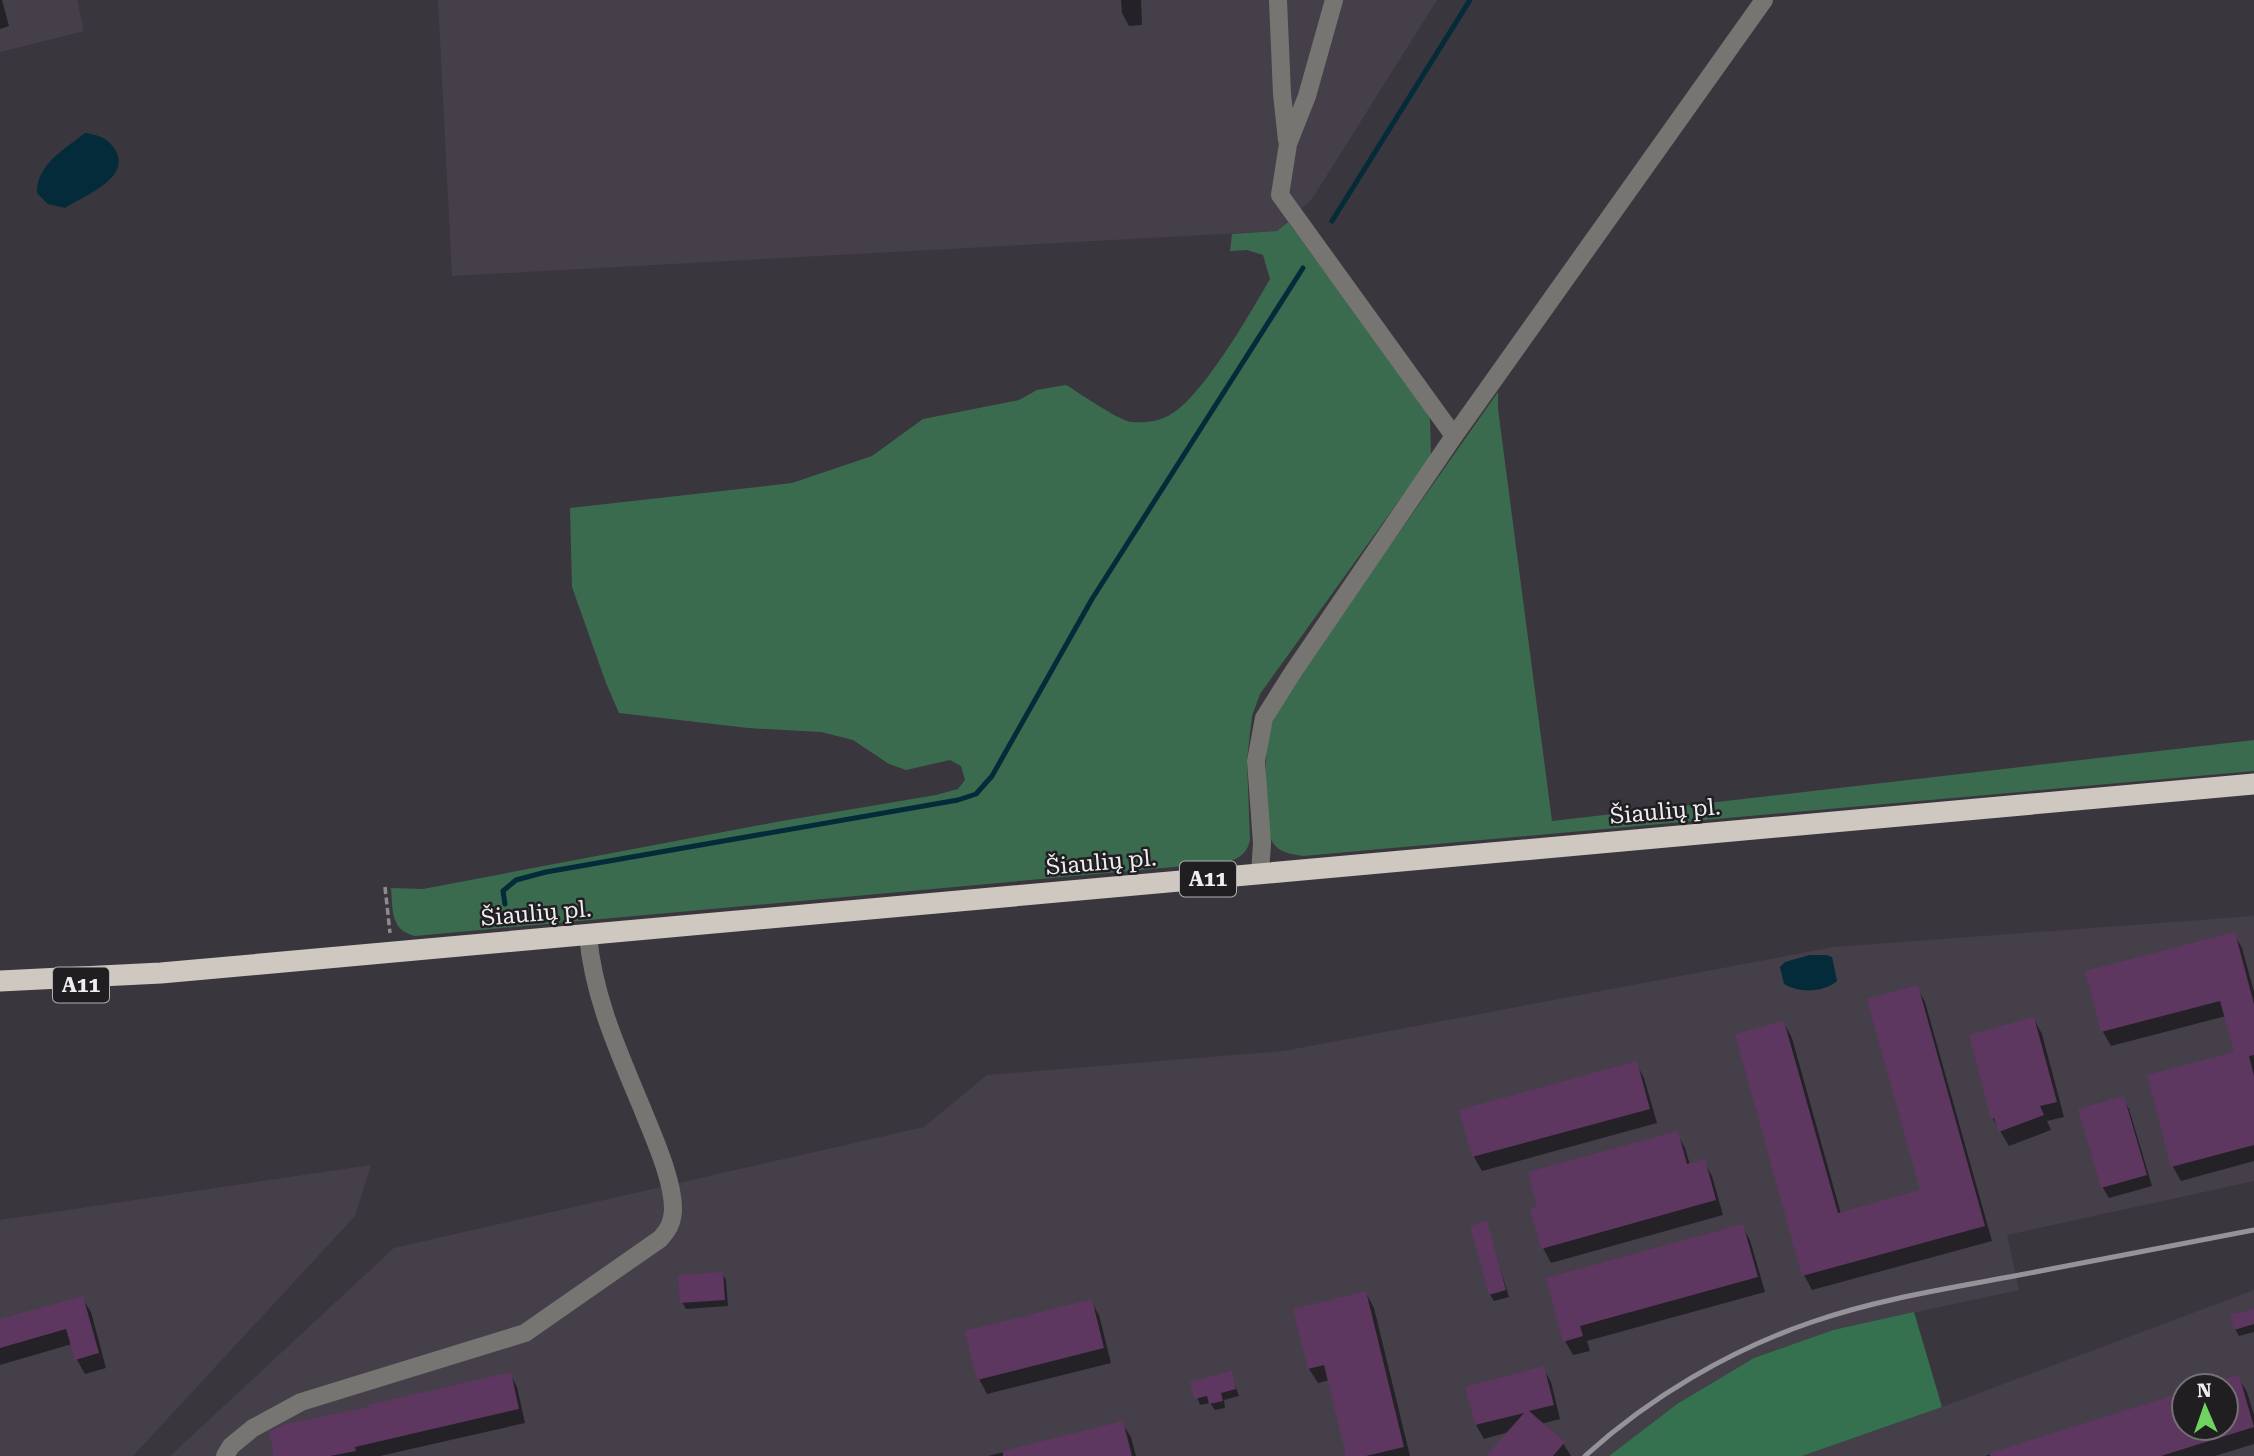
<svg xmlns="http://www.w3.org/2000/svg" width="2254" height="1456" font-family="'Roboto Serif',serif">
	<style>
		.built { fill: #453f4a; fill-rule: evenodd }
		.green { fill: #3b6b4f }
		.forest { fill: #36714f }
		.water { fill: #032b39 }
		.shadow { fill: #0007 }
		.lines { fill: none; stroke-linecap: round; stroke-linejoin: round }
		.stream { stroke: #032b39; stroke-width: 5 }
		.building { fill: #5e3760 }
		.path { stroke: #8d8a90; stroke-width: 3.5; stroke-dasharray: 7 3.5; stroke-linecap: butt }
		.minor { stroke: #777572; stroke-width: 18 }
		.highway { stroke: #cec8c1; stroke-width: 21 }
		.rail { stroke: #959298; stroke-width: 5 }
		.labels { text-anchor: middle; stroke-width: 5; stroke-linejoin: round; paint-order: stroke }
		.shield { fill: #201e21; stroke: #b1afb3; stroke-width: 2 }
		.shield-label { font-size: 21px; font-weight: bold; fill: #efedf1 }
		.street-label { font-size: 23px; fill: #efedf1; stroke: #201e21 }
	</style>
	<rect width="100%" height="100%" fill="#3a363d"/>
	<path class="built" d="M0 0H77L84 31 0 52Z
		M438 0H1437L1312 199 1277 231 452 276Z
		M2254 916V1181L2007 1235 2019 1290 1833 1330 1754 1358 1677 1404 1609 1456H170L394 1248 924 1127 987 1075 1284 1051 1834 947Z
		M371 1165 355 1216 133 1456H0V1220Z
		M2254 1290V1456H1802L1942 1407ZM2184 1386H2226V1428H2184Z"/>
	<path class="green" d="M1288 222 1425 409 1430 419 1431 456 1260 694 1252 716 1247 760 1250 840C1247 853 1241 857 1229 862L415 936C390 930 393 910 391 888L423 889 776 822 936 795 958 789 965 780 961 766 950 760 906 770 889 764 853 740 821 732 748 728 619 713 606 683 572 587 570 508 792 483 872 456 923 419 1019 400 1037 390 1066 385C1081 394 1116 419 1131 422 1144 423 1156 422 1168 416 1201 400 1251 312 1270 279L1263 255 1247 250 1230 251 1232 234 1277 231Z
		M1498 392V409L1552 821 2254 740V771L1303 856C1291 854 1280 853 1273 843 1263 829 1265 758 1268 739 1270 721 1280 705 1289 689Z"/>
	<path class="forest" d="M1914 1312 1942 1407 1802 1456H1609L1677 1404 1754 1358 1833 1330Z"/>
	<path class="water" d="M85 133C98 135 106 137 114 148 134 177 85 195 65 208L48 204 37 193C36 165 65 149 85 133Z
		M1810 955H1826L1832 957 1837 981C1823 993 1799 993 1784 984L1780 967 1785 962Z"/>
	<path class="shadow" d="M0 0H2L9 26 0 29Z
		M1121 0H1141L1142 25 1129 26 1122 13Z
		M2234 934 2242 948 2254 992V1161L2181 1181 2173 1167 2149 1077 2236 1054 2226 1016 2111 1046 2103 1032 2087 972Z
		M1917 987 1925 1002 1992 1241 1812 1290 1804 1275 1738 1036 1784 1023 1792 1038 1841 1214 1923 1192Z
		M2034 1019 2042 1034 2064 1117 2047 1121 2051 1130 2009 1146 1993 1119 1971 1036Z
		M1636 1063 1644 1078 1657 1123 1482 1171 1474 1157 1461 1111Z
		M2123 1098 2129 1109 2152 1186 2109 1198 2103 1188 2081 1111Z
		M1677 1133 1685 1148 1690 1165 1704 1161 1712 1176 1723 1215 1551 1263 1543 1248 1539 1208Z
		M1486 1223 1509 1297 1494 1301 1490 1295 1472 1227Z
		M1742 1226 1750 1240 1765 1292 1587 1341 1590 1351 1573 1355 1565 1341 1548 1279Z
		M722 1274 726 1280 728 1306 686 1309 682 1302Z
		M1366 1293 1374 1308 1410 1456H1348L1330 1380 1318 1383 1309 1369 1295 1310Z
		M82 1298 91 1312 106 1368 85 1374 77 1360 72 1344 0 1365V1321Z
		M1091 1301 1099 1315 1111 1363 987 1394 979 1379Z
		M2254 1311V1332L2239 1336 2235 1329Z
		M1543 1368 1551 1382 1560 1419 1541 1424 1563 1443 1571 1456H1488L1509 1432 1484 1439 1476 1425 1467 1388Z
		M1231 1373 1239 1396 1224 1400 1225 1408 1215 1410 1210 1403 1200 1405 1192 1383Z
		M510 1374 517 1387 525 1423 380 1456H276Z
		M2238 1377 2247 1392 2254 1415V1444L2215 1456H1985L2184 1394V1428H2226V1386H2210Z
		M1122 1423 1131 1437 1136 1456H988Z"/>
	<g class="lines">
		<path class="stream" d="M1332 221 1470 0
			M505 904 503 891 516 880 546 872 958 800 976 794 992 776 1092 599 1303 268"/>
	</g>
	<path class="building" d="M2235 932 2254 1004V1055L2249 1056 2254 1076V1145L2171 1167 2147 1075 2234 1052 2220 1001 2101 1032 2085 971Z
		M1918 985 1985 1226 1802 1276 1735 1034 1784 1021 1838 1213 1920 1190 1867 999Z
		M2034 1017 2057 1102 2040 1106 2044 1115 1999 1132 1994 1118 1991 1119 1969 1035Z
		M1637 1061 1650 1109 1472 1157 1459 1110Z
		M2124 1096 2147 1175 2101 1188 2078 1109Z
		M1678 1131 1687 1164 1705 1159 1716 1200 1541 1249 1530 1208 1537 1206 1528 1172Z
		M1487 1221 1506 1290 1489 1295 1470 1226Z
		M1743 1224 1758 1277 1580 1326 1583 1336 1563 1342 1546 1278Z
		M723 1272 725 1300 680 1303 678 1275Z
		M1366 1291 1404 1447 1366 1456H1346L1324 1365 1308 1369 1293 1309Z
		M83 1296 99 1353 75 1360 66 1329 0 1348V1319Z
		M1092 1299 1104 1348 977 1380 965 1331Z
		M2254 1309V1324L2234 1330 2230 1315Z
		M1544 1366 1554 1405 1529 1411 1565 1442 1553 1456H1486L1524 1413 1475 1425 1465 1387Z
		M1232 1371 1236 1389 1221 1393 1223 1401 1209 1404 1207 1396 1194 1399 1190 1382Z
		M511 1372 519 1409 355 1447 356 1451 330 1456H274L269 1432 285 1424 369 1407 368 1405Z
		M2239 1375 2254 1427 2161 1456H1990V1453L2184 1392V1428H2226V1379Z
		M1123 1421 1132 1456H1003V1451Z"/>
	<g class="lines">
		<path class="path" d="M385 887 390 933"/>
		<path class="minor" d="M1278 0 1282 94 1287 140
			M1334 0 1307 96 1288 144 1280 195 1454 436
			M1260 874 1262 843 1256 761 1264 718 1293 672 1454 436 1764 0
			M225 1456 231 1446 253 1428 301 1402 525 1333 660 1239C668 1230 672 1224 673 1211 674 1181 653 1136 642 1108 619 1053 593 996 588 935"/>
		<path class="highway" d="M0 981 161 973 2254 784"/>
		<path class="rail" d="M1585 1456C1650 1397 1730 1350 1812 1322 1875 1300 1944 1289 2009 1277 2091 1261 2172 1246 2254 1230"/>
	</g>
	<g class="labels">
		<g class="shield">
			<rect x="1180" y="861.5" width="56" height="35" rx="5"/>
			<rect x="53" y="967.5" width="56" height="35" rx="5"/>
		</g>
		<g class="shield-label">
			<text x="1208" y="886">A11</text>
			<text x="81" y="992">A11</text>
		</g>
		<g class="street-label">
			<text transform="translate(1665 811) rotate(-5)" y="8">Šiaulių pl.</text>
			<text transform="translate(1101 862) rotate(-5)" y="8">Šiaulių pl.</text>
			<text transform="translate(536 913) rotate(-5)" y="8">Šiaulių pl.</text>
		</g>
	</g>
	<g transform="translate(2205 1407) rotate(358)"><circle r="33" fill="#201e21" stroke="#737174" stroke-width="2"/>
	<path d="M0-5L12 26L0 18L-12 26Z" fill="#6fd360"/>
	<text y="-10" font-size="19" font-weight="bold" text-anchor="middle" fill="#efedf1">N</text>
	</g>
</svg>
